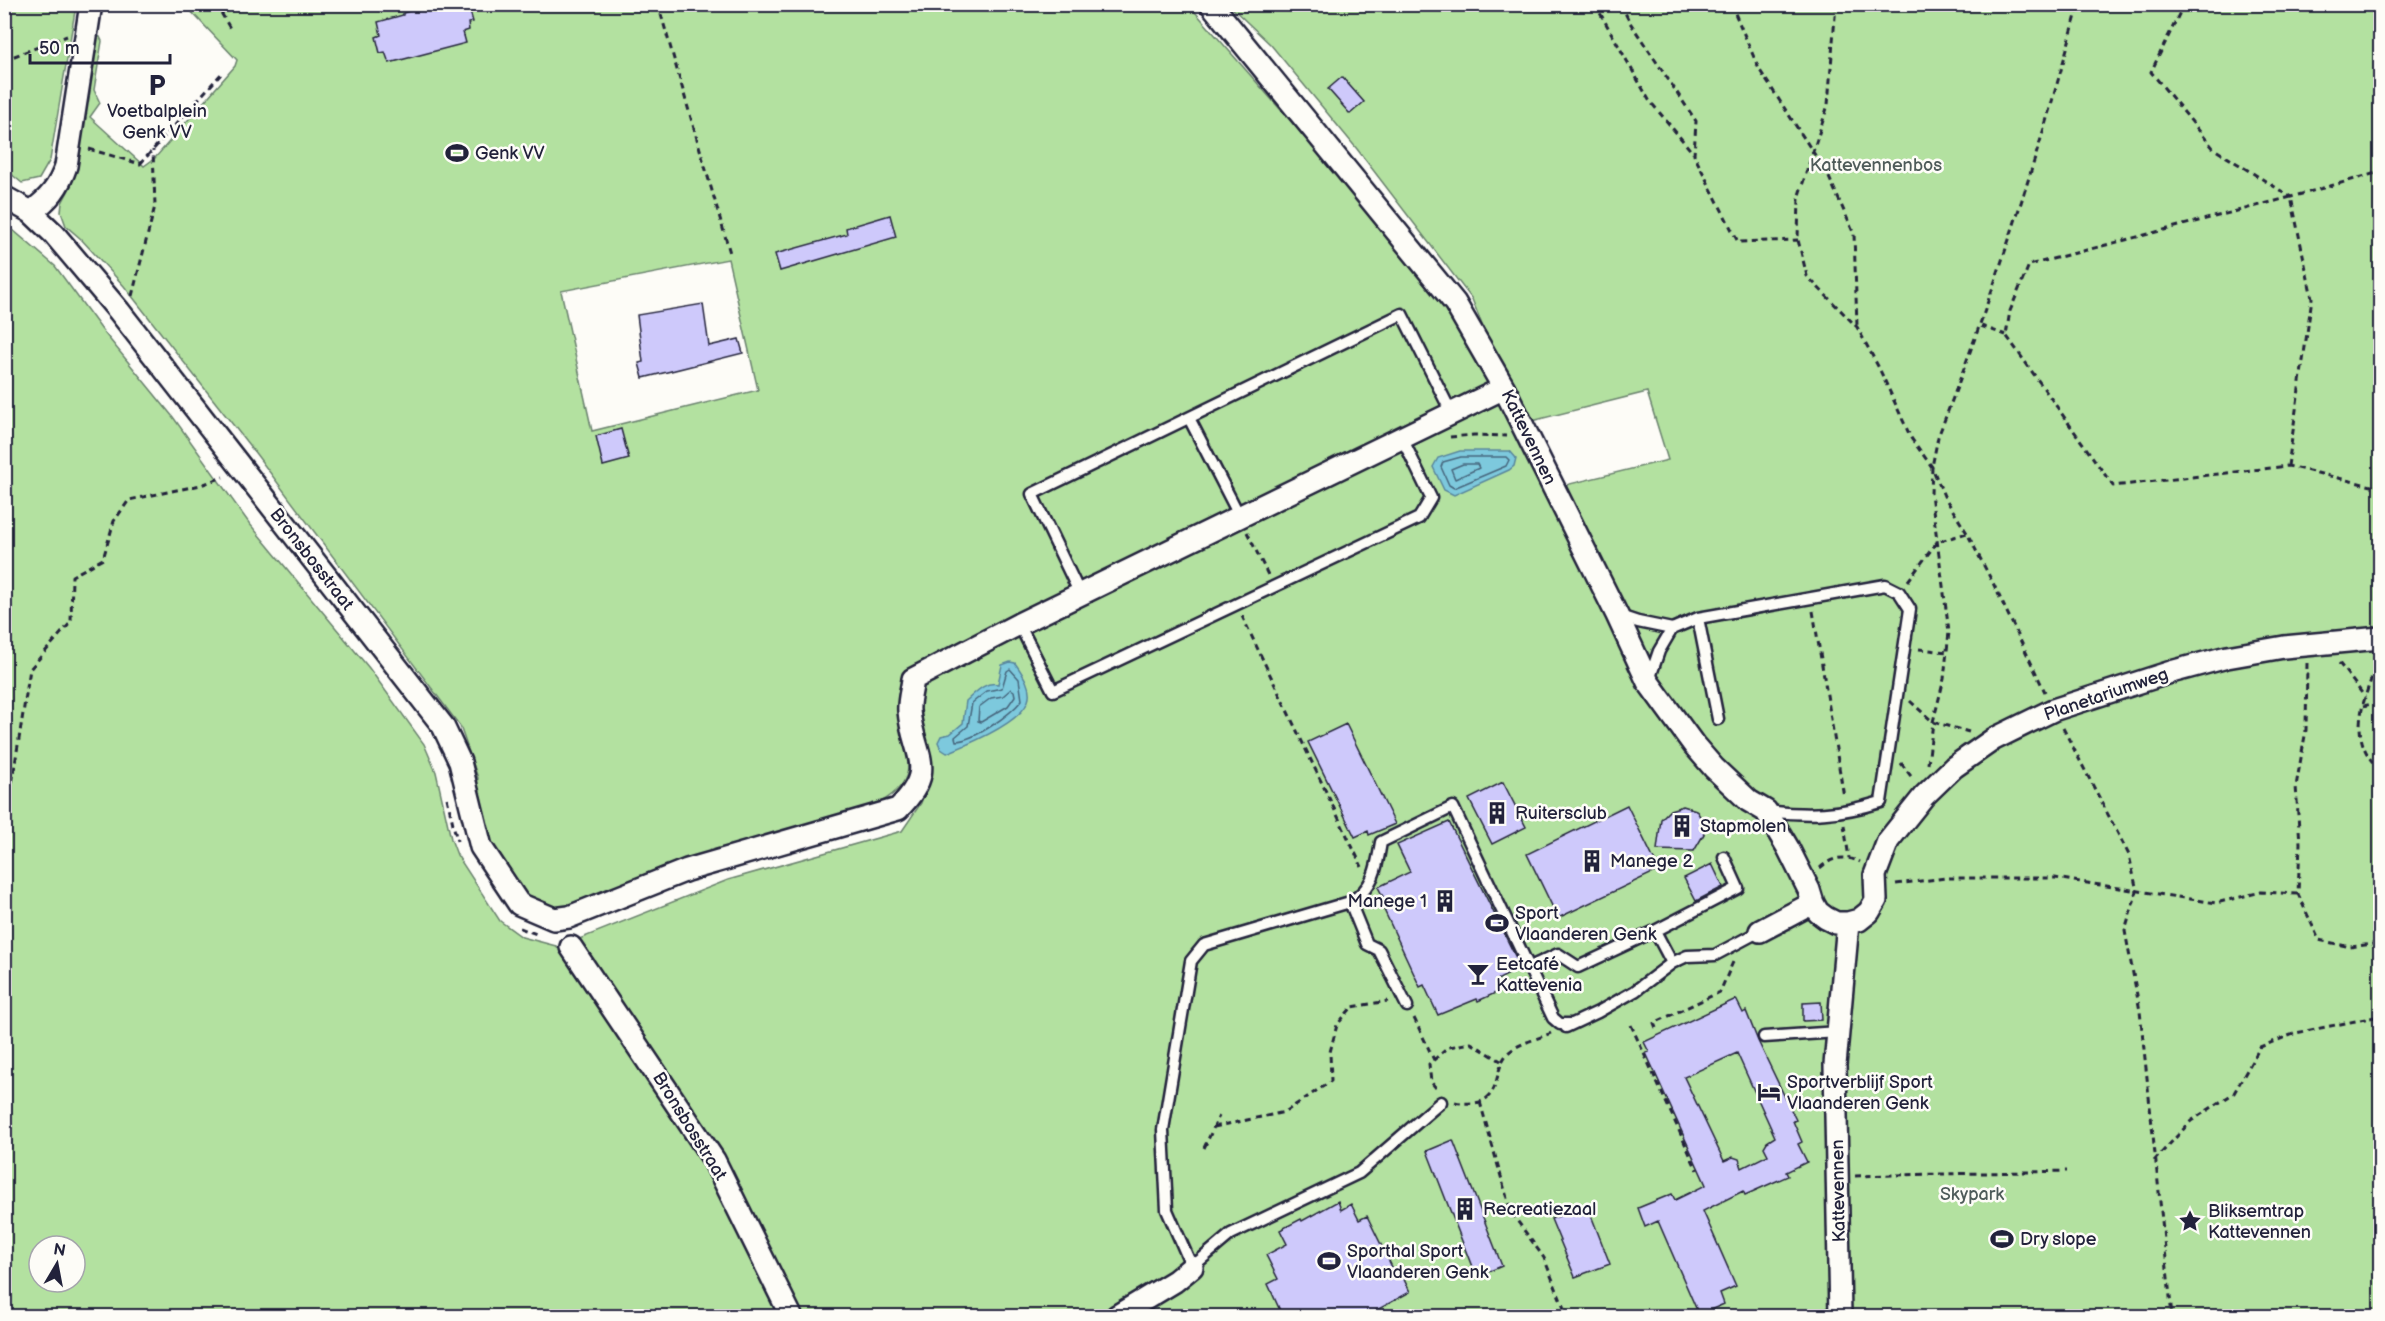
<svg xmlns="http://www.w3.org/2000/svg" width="2385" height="1321" font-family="'Balsamiq Sans',sans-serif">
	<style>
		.green { fill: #b3e1a0; stroke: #6a826e; stroke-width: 1.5; fill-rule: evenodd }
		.water { fill: #7dc9dd; stroke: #59869c; stroke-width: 1.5 }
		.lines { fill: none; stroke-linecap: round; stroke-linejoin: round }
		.shore { stroke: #46657c; stroke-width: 1.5 }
		.building { fill: #cec9fb; stroke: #22223b; stroke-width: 1.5; fill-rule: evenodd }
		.lane-casing { stroke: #22223b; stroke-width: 15 }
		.street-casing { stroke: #22223b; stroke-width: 26 }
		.path { stroke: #22223b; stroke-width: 3; stroke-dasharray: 6 4.5; stroke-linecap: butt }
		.lane { stroke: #fdfcf7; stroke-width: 10 }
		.street { stroke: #fdfcf7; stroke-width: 21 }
		.labels { text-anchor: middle; stroke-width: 5; stroke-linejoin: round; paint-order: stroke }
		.poi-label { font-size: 18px; fill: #22223b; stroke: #fdfcf7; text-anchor: start }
		.park-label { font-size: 18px; fill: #4e5b59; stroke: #fdfcf7 }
		.street-label { font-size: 18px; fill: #22223b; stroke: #fdfcf7 }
	</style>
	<rect width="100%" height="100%" fill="#fdfcf7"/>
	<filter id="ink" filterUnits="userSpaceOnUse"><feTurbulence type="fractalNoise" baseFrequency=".0167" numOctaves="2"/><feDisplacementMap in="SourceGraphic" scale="12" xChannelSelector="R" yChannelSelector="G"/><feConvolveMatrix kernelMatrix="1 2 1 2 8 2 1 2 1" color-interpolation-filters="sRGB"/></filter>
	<g filter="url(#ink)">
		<path class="green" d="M5 4 76 5 50 160 39 179 22 183 5 169Z
			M185 5H1189L1434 285 1562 486 1668 460 1647 392 1532 421 1486 335 1472 299 1357 149 1271 45 1229 5H2380V1316H1133L1119 1309 1102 1316H795L574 941 728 880 902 831 921 803 932 771 908 764C909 783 894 795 879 803L732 846 564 909 553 908 531 901 506 871 481 826 476 800 478 778 460 726 256 454 124 286 81 239 66 226 61 212 62 203 72 184 96 36 100 37 102 41 94 90 100 103 90 117 144 166 155 158 235 66 237 60ZM728 259 758 390 592 431 561 291Z
			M4 227 14 231 55 266 102 330 173 417 249 523 369 668 424 744 436 772 451 839 457 855 500 921 522 937 556 946 570 955 697 1144 742 1232 780 1316H5ZM39 1246H75V1282H39Z"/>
		<path class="water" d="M1460 451H1510L1516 458 1514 466 1509 470 1454 495 1444 490 1433 467 1438 458Z
			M1010 662 1015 663C1022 673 1033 688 1028 701 1021 723 967 745 947 753L941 749 938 742 941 736 950 734 963 723 966 701C975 693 985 681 998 684L1002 665Z"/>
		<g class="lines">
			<path class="shore" d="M1461 457H1506L1509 460 1506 466 1454 488 1449 485 1441 467 1443 462Z
				M1463 464H1477L1479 468 1455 479 1451 469Z
				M1010 669 1019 679 1022 700C1010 715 975 740 956 741L955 737 968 726 972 703 987 691 1002 688 1007 671Z
				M1011 689 1014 691 1015 696 1008 706 981 722 978 721 979 707 991 698 1003 696Z"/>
		</g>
		<path class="building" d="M418 4H468L473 22 468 23 469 30 463 32 466 43 389 63 385 52 380 53 376 37 381 35 378 22 403 15V13L412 10Z
			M1342 77 1364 102 1350 114 1328 89Z
			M890 215 896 237 780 271 775 254 847 234 846 228Z
			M703 304 709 346 739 339 743 353 643 378 639 363 643 362 637 315Z
			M621 429 629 459 603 466 596 436Z
			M1346 724 1395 824 1369 835 1368 831 1355 837 1308 742Z
			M1503 782 1526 827 1492 844 1469 799Z
			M1627 805 1659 870 1558 918 1527 854Z
			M1683 806 1696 810 1703 821 1704 834 1694 851 1657 850 1661 819 1670 810Z
			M1449 822 1521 968 1495 981 1500 991 1478 1001 1477 999 1438 1015 1424 985 1420 987 1384 910 1389 908 1378 887 1410 872 1397 845Z
			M1712 864 1723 887 1696 901 1684 878Z
			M1736 999 1743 1013 1746 1011 1758 1041 1796 1120 1793 1121 1802 1142 1798 1144 1807 1162 1786 1172 1788 1176 1745 1195 1743 1191 1703 1211 1736 1286 1720 1293 1724 1304 1699 1315 1658 1221 1645 1227 1638 1208 1672 1194 1675 1200 1706 1185 1646 1053 1649 1052 1644 1042ZM1737 1053 1775 1137 1767 1142 1764 1147 1768 1155 1742 1168 1739 1159 1733 1157 1724 1161 1684 1077Z
			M1821 1002 1822 1020 1803 1021V1003Z
			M1453 1140 1502 1266 1476 1277 1427 1151Z
			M1338 1201 1341 1210 1351 1204 1359 1220 1367 1216 1393 1269 1398 1267 1410 1292 1373 1312 1375 1317H1283L1268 1284 1278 1279 1266 1255 1287 1244 1280 1230 1301 1219 1302 1221Z
			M1587 1205 1610 1264 1575 1277 1551 1219Z"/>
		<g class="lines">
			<g class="lane-casing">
				<path id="lane" d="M1189 418 1240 517
					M1080 594 1032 494 1402 314 1452 414
					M1617 615 1638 622 1672 629 1698 618 1885 585 1899 592 1910 609 1881 802C1838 815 1810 816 1766 811
					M1698 618 1718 719
					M1019 624 1053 691 1419 518 1431 498 1402 438
					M1649 680 1659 651 1672 629
					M1350 902 1367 944 1379 950 1407 1006
					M1655 931 1672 963
					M1530 967 1558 954 1578 967 1655 931 1738 888 1724 857
					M1566 1027 1598 1012 1635 991 1672 963 1687 956 1715 955 1760 931
					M1764 1037 1838 1032
					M1441 1102 1359 1173 1231 1234 1192 1267 1167 1210 1163 1130 1191 961 1204 945 1350 902C1374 888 1377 867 1381 842L1453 807 1553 1018 1560 1024H1570"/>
			</g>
			<g class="street-casing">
				<path id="street" d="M1211 4 1455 303 1504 388 1617 615 1648 682 1694 745 1714 768 1749 801 1766 811 1788 848 1809 890 1813 903 1818 912 1826 918 1836 923H1848L1859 920 1869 912 1876 900 1875 875 1888 841 1924 796 1954 767 1994 739 2053 710 2171 672 2227 657 2284 647 2380 638
					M4 197 31 212 54 234 119 311 443 726 460 762 481 847 519 904 554 919 569 917 687 870 898 809C939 768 913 756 909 711 908 701 912 689 913 679L1019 624 1504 388
					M31 212C49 199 59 187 66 166L91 4
					M1760 931 1813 903
					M571 947 714 1160 791 1316
					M1117 1316 1175 1281 1192 1267
					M1840 1316 1835 1065 1848 923"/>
			</g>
			<path class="path" d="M216 4 231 30
				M658 4 730 253
				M1595 4 1649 100 1693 153
				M1621 4 1629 21 1696 121 1694 155 1738 242 1798 240
				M1731 4 1759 69 1828 175 1854 234 1857 326
				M1836 4 1828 105 1799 195 1798 240 1807 276 1857 327 1879 368 1911 438 1932 467 1944 496 1967 533 1994 585 2045 692
				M2184 4 2151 72 2214 149 2291 197 2380 172
				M4 60 67 36
				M89 149 140 164 221 74
				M132 296 155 206 153 150
				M1981 326 2006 335
				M1450 437 1474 435 1507 436
				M2288 466 2312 298 2291 197 2029 265 2010 311 2006 335 2113 486 2288 466 2380 488
				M1247 532 1268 575
				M1908 581 1937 542 1967 533
				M1813 611 1844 797
				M1242 616 1362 867
				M1919 649 1948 652
				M2379 658C2365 698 2344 736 2380 770
				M2307 663 2306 730 2296 786 2300 843 2298 894 2319 940 2350 947 2380 943
				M2339 663 2365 697
				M1910 701 1933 722 1969 732
				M2363 706 2380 702
				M2063 728 2129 855 2137 891 2125 931 2140 1011 2172 1316
				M1901 763 1913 779
				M1928 764 1933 722 1944 679 1949 632 1931 494 1932 467 1938 437C1993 295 2040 152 2079 4
				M447 798 457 841
				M1844 825 1849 858
				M4 834 30 669 71 622 72 576 103 559 114 521 129 500 201 485 223 477
				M1820 868C1832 857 1845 855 1860 862
				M1896 884 1946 878H2055L2216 903 2261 892 2298 894
				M520 928 539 935
				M1414 1018 1434 1060
				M1631 1025 1697 1170
				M1656 1028 1654 1023 1720 992 1733 962
				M1436 1088 1431 1082 1429 1064 1449 1047 1471 1043 1501 1061
				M1455 1102C1462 1104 1467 1103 1474 1103 1502 1100 1493 1068 1508 1053 1518 1043 1538 1039 1551 1033
				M1480 1102 1511 1212 1544 1258 1567 1316
				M1214 1127 1285 1112 1331 1081 1330 1052 1337 1025 1352 1007 1388 1001
				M1204 1148 1219 1116
				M2154 1161 2191 1121 2234 1093 2260 1047 2296 1033 2380 1016
				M1855 1176 2067 1171"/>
			<use href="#lane" class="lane"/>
			<use href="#street" class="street"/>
		</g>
	</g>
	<defs>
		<g id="parking-bare" transform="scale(1.8)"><path d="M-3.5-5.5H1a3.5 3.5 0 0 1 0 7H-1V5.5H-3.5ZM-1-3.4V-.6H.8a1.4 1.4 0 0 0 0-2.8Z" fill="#22223b" stroke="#fdfcf7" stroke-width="2.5" paint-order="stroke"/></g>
		<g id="stadium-bare" transform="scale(1.8)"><path d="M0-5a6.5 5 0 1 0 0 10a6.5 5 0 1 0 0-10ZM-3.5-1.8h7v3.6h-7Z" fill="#22223b" stroke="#fdfcf7" stroke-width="2.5" paint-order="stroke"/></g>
		<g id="building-bare" transform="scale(1.8)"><path d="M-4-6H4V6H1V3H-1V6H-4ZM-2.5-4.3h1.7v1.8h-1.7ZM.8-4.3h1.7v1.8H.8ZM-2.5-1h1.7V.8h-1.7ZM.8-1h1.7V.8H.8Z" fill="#22223b" stroke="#fdfcf7" stroke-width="2.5" paint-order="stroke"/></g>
		<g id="bar-bare" transform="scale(1.8)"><path d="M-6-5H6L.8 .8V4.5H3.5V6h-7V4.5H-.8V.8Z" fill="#22223b" stroke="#fdfcf7" stroke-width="2.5" paint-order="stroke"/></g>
		<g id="hotel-bare" transform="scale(1.8)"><path d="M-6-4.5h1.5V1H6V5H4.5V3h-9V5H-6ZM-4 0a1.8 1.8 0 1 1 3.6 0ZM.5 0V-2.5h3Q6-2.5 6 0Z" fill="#22223b" stroke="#fdfcf7" stroke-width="2.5" paint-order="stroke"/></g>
		<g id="sight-bare" transform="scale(1.8)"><path d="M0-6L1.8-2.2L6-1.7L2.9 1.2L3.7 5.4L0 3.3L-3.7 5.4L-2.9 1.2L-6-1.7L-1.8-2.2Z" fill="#22223b" stroke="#fdfcf7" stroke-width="2.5" paint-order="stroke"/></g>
	</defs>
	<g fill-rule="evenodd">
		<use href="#parking-bare" x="157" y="85"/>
		<use href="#stadium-bare" x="457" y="153"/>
		<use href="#building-bare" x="1497" y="813"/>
		<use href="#building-bare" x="1682" y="826"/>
		<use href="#building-bare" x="1592" y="861"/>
		<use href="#building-bare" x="1445" y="901"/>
		<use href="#stadium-bare" x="1497" y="923"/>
		<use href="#bar-bare" x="1478" y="974"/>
		<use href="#hotel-bare" x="1769" y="1092"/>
		<use href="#building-bare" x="1465" y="1209"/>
		<use href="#sight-bare" x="2190" y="1221"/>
		<use href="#stadium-bare" x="2002" y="1239"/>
		<use href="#stadium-bare" x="1329" y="1261"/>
	</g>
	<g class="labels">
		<g class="poi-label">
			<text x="157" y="117" text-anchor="middle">Voetbalplein<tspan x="157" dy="21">Genk VV</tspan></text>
			<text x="475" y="159">Genk VV</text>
			<text x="1515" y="819">Ruitersclub</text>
			<text x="1700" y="832">Stapmolen</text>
			<text x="1610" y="867">Manege 2</text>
			<text x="1427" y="907" text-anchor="end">Manege 1</text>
			<text x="1515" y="919">Sport<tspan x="1515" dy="21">Vlaanderen Genk</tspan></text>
			<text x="1496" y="970">Eetcafé<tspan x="1496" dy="21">Kattevenia</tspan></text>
			<text x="1787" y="1088">Sportverblijf Sport<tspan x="1787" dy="21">Vlaanderen Genk</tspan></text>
			<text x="1483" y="1215">Recreatiezaal</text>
			<text x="2208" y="1217">Bliksemtrap<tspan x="2208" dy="21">Kattevennen</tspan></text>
			<text x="2020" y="1245">Dry slope</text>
			<text x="1347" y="1257">Sporthal Sport<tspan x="1347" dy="21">Vlaanderen Genk</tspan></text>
		</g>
		<g class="park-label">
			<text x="1876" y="171">Kattevennenbos</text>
			<text x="1972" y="1200">Skypark</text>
		</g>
		<g class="street-label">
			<text transform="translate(1529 437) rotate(64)" y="6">Kattevennen</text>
			<text transform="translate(312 559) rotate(52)" y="6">Bronsbosstraat</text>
			<text transform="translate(2106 694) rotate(-19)" y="6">Planetariumweg</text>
			<text transform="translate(690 1126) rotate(58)" y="6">Bronsbosstraat</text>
			<text transform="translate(1838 1191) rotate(-91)" y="6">Kattevennen</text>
		</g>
	</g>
	<rect width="2385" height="1321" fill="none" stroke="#fdfcf7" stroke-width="24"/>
	<rect x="12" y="12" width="2361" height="1297" fill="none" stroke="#22223b" stroke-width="2" filter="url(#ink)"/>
	<g transform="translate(57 1264) rotate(10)"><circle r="28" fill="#fdfcf7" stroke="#a5a5ac" stroke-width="1.5"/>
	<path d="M0-4.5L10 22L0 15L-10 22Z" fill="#22223b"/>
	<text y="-9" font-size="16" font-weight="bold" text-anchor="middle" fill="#22223b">N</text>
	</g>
	<path d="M30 54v9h140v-9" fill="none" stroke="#22223b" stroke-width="3"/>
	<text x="39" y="54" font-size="18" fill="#22223b" stroke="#fdfcf7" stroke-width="4.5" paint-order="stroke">50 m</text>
</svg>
